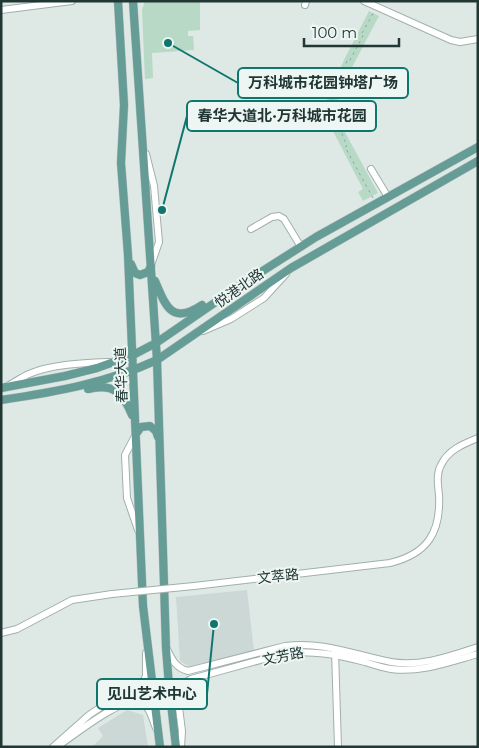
<svg xmlns="http://www.w3.org/2000/svg" width="479" height="748" font-family="Montserrat,'Noto Sans SC',sans-serif">
	<style>
		.built { fill: #ccd8d5 }
		.green { fill: #b7d9c5 }
		.lines { fill: none; stroke-linecap: round; stroke-linejoin: round }
		.minor-casing { stroke: #a1b0ac; stroke-width: 8 }
		.major-casing { stroke: #bcc3c2; stroke-width: 9 }
		.path { stroke: #80aba3; stroke-width: 1; stroke-dasharray: 2.5 4; stroke-linecap: butt }
		.minor { stroke: #fff; stroke-width: 6 }
		.major { stroke: #659c96; stroke-width: 8 }
		.minor-bridge-casing { stroke: #a1b0ac; stroke-width: 8; stroke-linecap: butt }
		.minor-bridge { stroke: #fff; stroke-width: 6 }
		.labels { text-anchor: middle; stroke-width: 4; stroke-linejoin: round; paint-order: stroke }
		.street-label { font-size: 14px; fill: #203734; stroke: #eef6f3 }
		.leader { fill: none; stroke: #0f766e; stroke-width: 2 }
		.callout-dot { fill: #0f766e; stroke: #eef6f3; stroke-width: 2 }
		.callout { fill: #eef6f3; stroke: #0f766e; stroke-width: 2 }
		.callout-label { font-size: 15px; text-anchor: middle; font-weight: bold; fill: #203734 }
	</style>
	<rect width="100%" height="100%" fill="#dee9e5"/>
	<path class="built" d="M247 590 254 651 190 667 180 661 176 597Z
		M127 710 143 715 148 747H92L103 736 98 728Z"/>
	<path class="green" d="M145 1H200V30L188 31V36H193L194 50 152 53 153 78 145 79 142 10Z
		M369 11 379 16 339 92 341 94 336 105 344 121 340 123 378 193 363 201 358 192 363 189 322 110 344 60Z"/>
	<g class="lines">
		<g class="minor-casing">
			<path id="minor" d="M364 1 451 40 460 42 478 39
				M305 5 306 1
				M1 10 72 1
				M146 154 154 186 159 242 151 265
				M371 169 388 197
				M251 229 272 217 279 216 284 219 301 247
				M203 331 231 319 264 298 286 274
				M9 385C15 382 22 377 29 374 52 364 85 363 110 362
				M136 434 125 455 127 498 138 530
				M194 586 390 563C427 554 441 533 439 495 438 485 436 474 441 465 448 450 463 444 478 438
				M1 633 17 629 72 600 112 594
				M167 649C172 660 176 668 188 671L285 646C324 641 354 655 391 662 421 667 450 656 478 647
				M335 651 338 747
				M58 746C73 736 124 695 140 702 150 706 152 719 156 728
				M53 747 89 715 104 705 141 686 146 676V653
				M181 747 182 731 177 692 182 684 191 679 286 653C314 650 338 655 365 662 374 665 383 668 391 669 421 673 449 662 478 654"/>
		</g>
		<g class="major-casing">
			<path id="major" d="M118 1 124 105 121 163 128 255 143 606 160 747
				M133 1 157 360 166 648 169 686 176 747
				M131 264 135 273 140 275 148 272 151 266
				M155 281C166 307 172 325 202 305
				M1 388 65 376 97 368 133 355 156 343 239 286 316 237 478 147
				M88 389C114 383 123 393 132 415
				M1 400C55 392 107 383 157 360L291 268 478 161
				M136 434 141 427 150 426 156 431 158 437"/>
		</g>
		<path class="path" d="M373 198 345 147 347 146 330 105 347 61 349 62 363 36 361 35 374 12"/>
		<use href="#minor" class="minor"/>
		<use href="#major" class="major"/>
		<g class="minor-bridge-casing">
			<path id="minor-bridge" d="M112 594 194 586"/>
		</g>
		<use href="#minor-bridge" class="minor-bridge"/>
	</g>
	<g class="labels">
		<g class="street-label">
			<text transform="translate(239 288) rotate(-35)" y="5">悦港北路</text>
			<text transform="translate(121 375) rotate(-92)" y="5">春华大道</text>
			<text transform="translate(278 576) rotate(-6)" y="5">文萃路</text>
			<text transform="translate(283 656) rotate(-11)" y="5">文芳路</text>
		</g>
	</g>
	<path class="leader" d="M168 43L238 83M162 210L187 116M214 624L207 694"/>
	<g class="callout-dot">
		<circle cx="168" cy="43" r="5"/>
		<circle cx="162" cy="210" r="5"/>
		<circle cx="214" cy="624" r="5"/>
	</g>
	<g class="callout">
		<rect x="238" y="68" width="170" height="30" rx="5"/>
		<rect x="187" y="101" width="189" height="30" rx="5"/>
		<rect x="97" y="679" width="110" height="30" rx="5"/>
	</g>
	<g class="callout-label">
		<text x="323" y="88">万科城市花园钟塔广场</text>
		<text x="282" y="121">春华大道北·万科城市花园</text>
		<text x="152" y="699">见山艺术中心</text>
	</g>
	<rect width="479" height="748" fill="none" stroke="#203734" stroke-width="5"/>
	<path d="M304 38v8h95v-8" fill="none" stroke="#203734" stroke-width="2.5"/>
	<text x="312" y="38" font-size="15" fill="#203734" stroke="#eef6f3" stroke-width="4" paint-order="stroke">100 m</text>
</svg>
